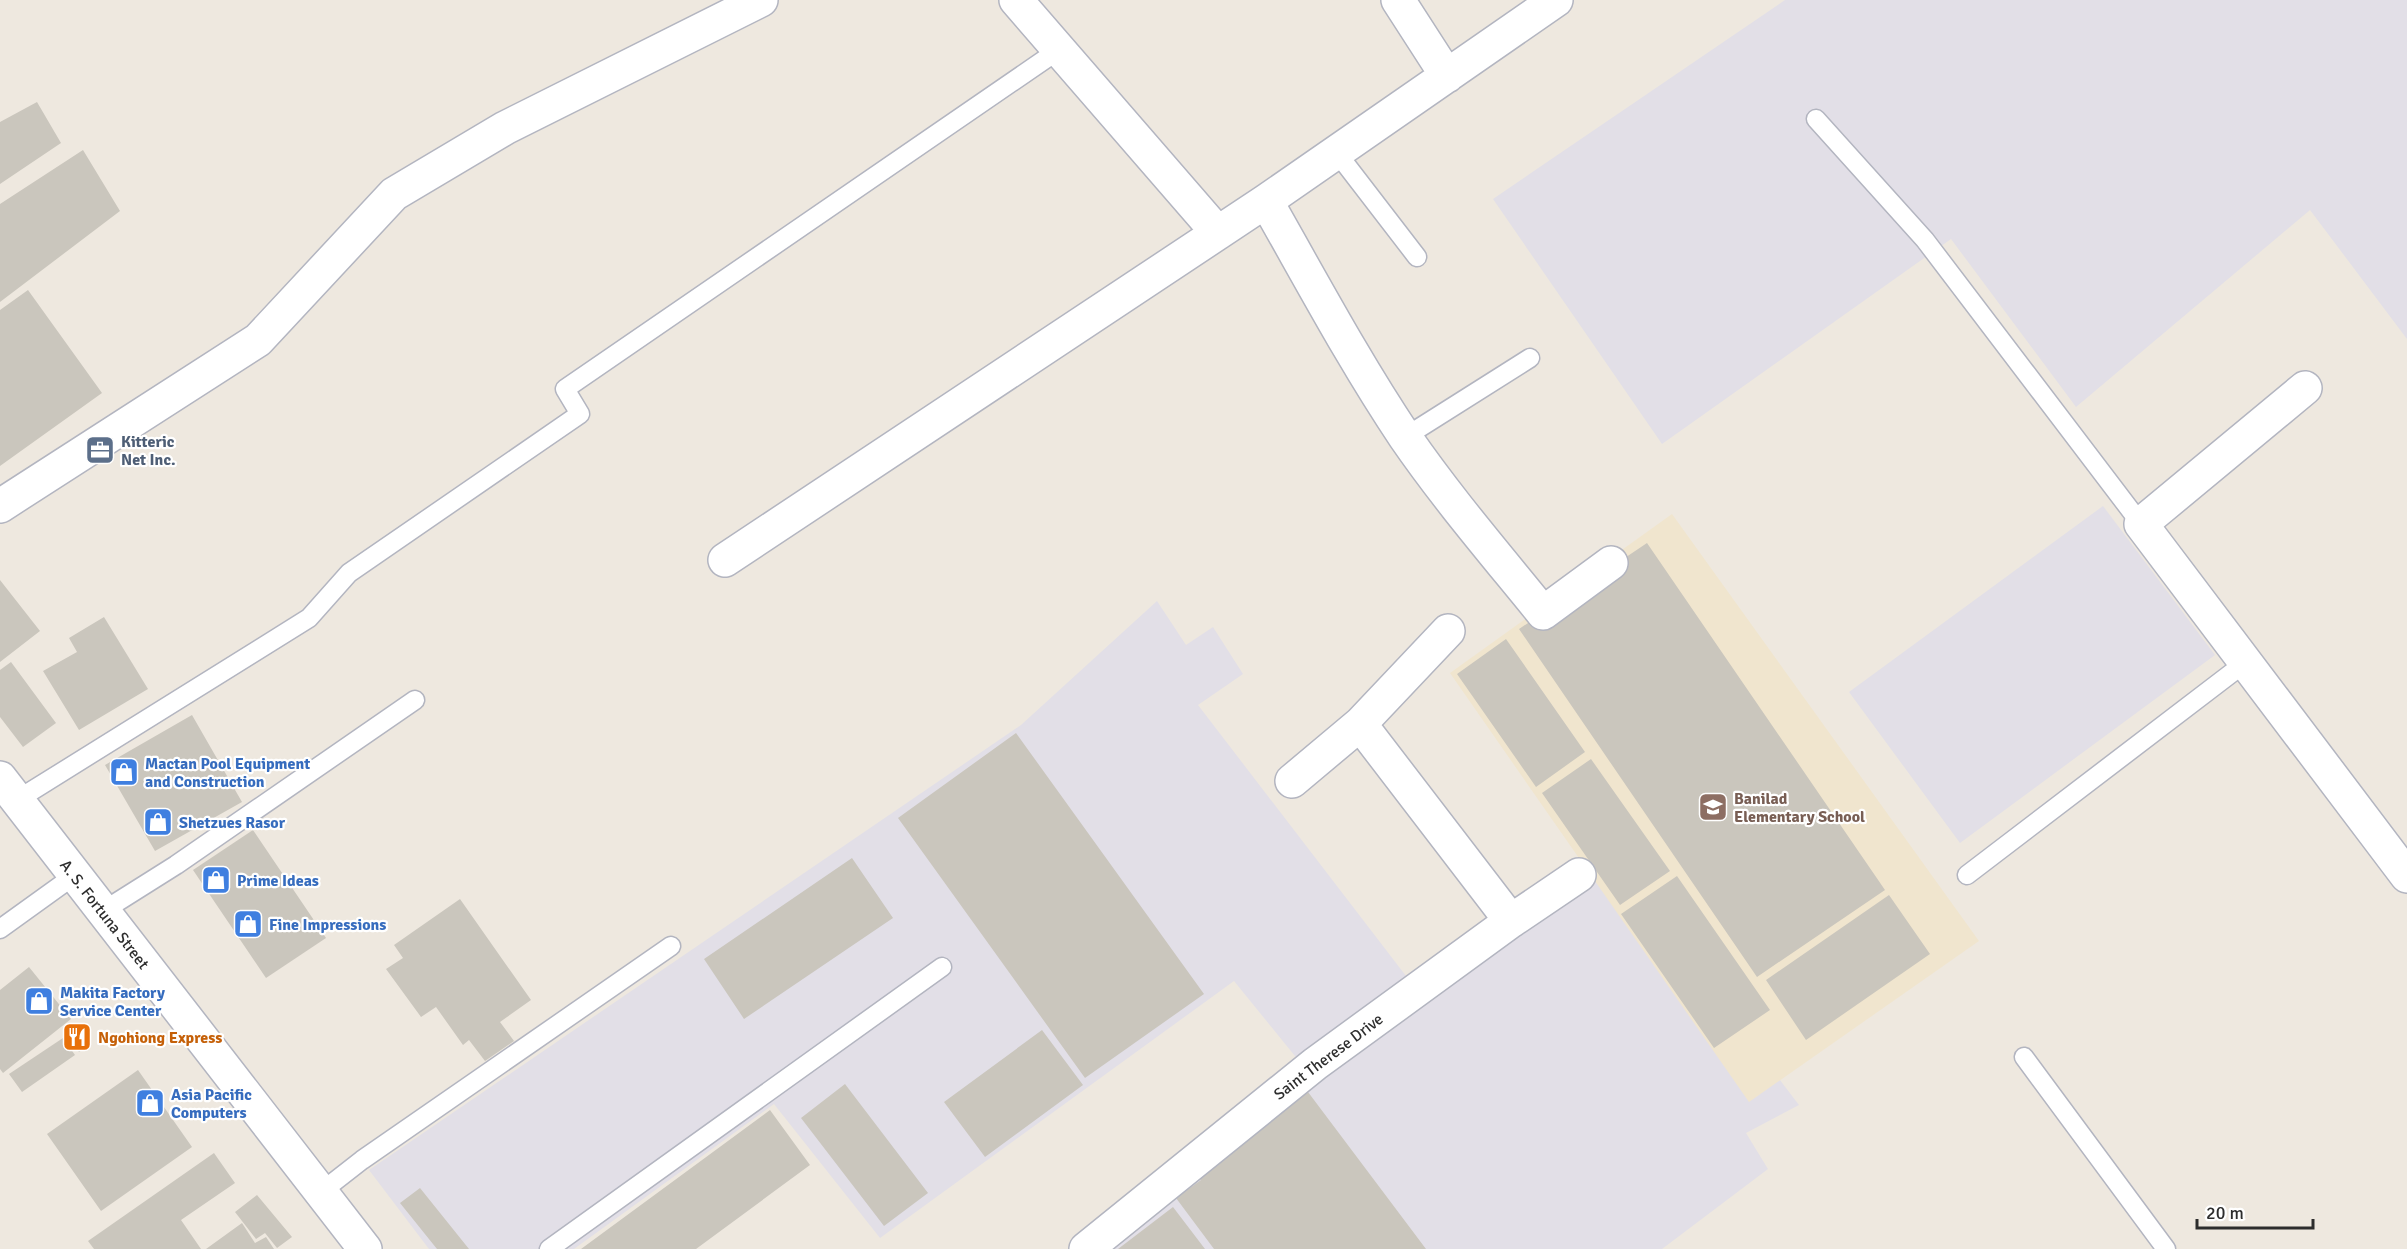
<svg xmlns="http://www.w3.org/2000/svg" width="2407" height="1249" font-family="Signika,sans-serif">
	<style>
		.industrial { fill: #e2dfe7 }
		.education { fill: #f0e5ce }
		.building { fill: #cac6bd }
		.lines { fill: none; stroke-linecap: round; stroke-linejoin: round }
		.lane-casing { stroke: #b3b5c0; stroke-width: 21 }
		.street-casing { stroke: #b3b5c0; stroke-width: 36 }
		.secondary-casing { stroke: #b3b5c0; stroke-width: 36 }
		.lane { stroke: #fff; stroke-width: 18 }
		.street { stroke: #fff; stroke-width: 33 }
		.secondary { stroke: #fff; stroke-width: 33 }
		.labels { text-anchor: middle; stroke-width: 4.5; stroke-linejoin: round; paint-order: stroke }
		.service-label { font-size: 16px; font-weight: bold; fill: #4e5e75; stroke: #fff; text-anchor: start }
		.shop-label { font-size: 16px; font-weight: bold; fill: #366cbe; stroke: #fff; text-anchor: start }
		.education-label { font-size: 16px; font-weight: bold; fill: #785e54; stroke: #fff; text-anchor: start }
		.street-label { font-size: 16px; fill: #2d2d2d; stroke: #fff }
		.food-label { font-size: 16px; font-weight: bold; fill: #c56008; stroke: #fff; text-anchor: start }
	</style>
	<rect width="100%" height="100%" fill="#eee8df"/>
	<path class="industrial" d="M1785 0H2407V339L2310 210 2076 407 1951 239 1662 444 1493 199Z
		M2103 506 2215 655 1960 843 1849 692Z
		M1157 601 1186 645 1213 627 1243 674 1198 705 1406 976 1299 1061 1234 981 880 1238 774 1104 574 1249H429L369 1170 1021 725Z
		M1615 864 1799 1105 1746 1133 1768 1169 1662 1249H1096L1306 1085Z"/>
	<path class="education" d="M1672 514 1979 941 1749 1102 1450 673Z"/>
	<path class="building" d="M37 102 61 143 0 184V122Z
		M83 150 120 211 0 302V204Z
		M28 290 102 393 0 466V310Z
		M1647 543 1885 890 1757 977 1519 629Z
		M0 580 40 631 0 662Z
		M104 617 148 689 79 730 43 671 77 652 69 638Z
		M1506 639 1585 752 1536 787 1457 674Z
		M11 662 56 723 23 747 0 717V670Z
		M192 715 242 802 155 851 105 765Z
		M1016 733 1204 994 1085 1078 898 818Z
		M1591 759 1670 871 1620 905 1542 793Z
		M253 830 326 938 266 978 193 870Z
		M852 858 893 918 744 1019 704 959Z
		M1677 876 1770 1010 1714 1048 1621 914Z
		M1889 895 1930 954 1806 1040 1766 980Z
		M460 899 531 1000 500 1022 514 1041 485 1061 469 1040 463 1045 436 1007 421 1017 386 969 403 958 394 945Z
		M29 967 71 1019 3 1073 0 1069V990Z
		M78 1026 91 1044 79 1052 67 1033Z
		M1042 1030 1083 1085 985 1157 944 1102Z
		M63 1038 75 1055 22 1092 9 1074Z
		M138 1070 192 1147 101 1211 47 1134Z
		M845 1084 928 1193 884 1226 801 1118Z
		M1308 1092 1426 1249H1214L1176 1198 1201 1180 1196 1174Z
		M770 1110 810 1165 696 1249H581Z
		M214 1153 235 1183 181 1220 201 1249H94L88 1241Z
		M420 1188 469 1249H437L400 1203Z
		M257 1195 292 1237 277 1248 265 1233 256 1239 235 1212Z
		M1173 1207 1205 1249H1118Z
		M242 1223 255 1243 266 1237 274 1249H206Z"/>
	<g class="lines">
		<g class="lane-casing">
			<path id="lane" d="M1816 119 1925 240 2141 524
				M1337 153 1417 257
				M1405 437 1530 358
				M17 800 309 618 349 573 580 414 565 389 1060 49
				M1967 875 2246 662
				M103 911 176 865 415 700
				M0 929 75 875
				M2024 1057 2166 1249
				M321 1192 362 1160 671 946
				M549 1249 942 967"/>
		</g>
		<g class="street-casing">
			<path id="street" d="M1016 0 1218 233
				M1398 0 1447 76
				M1266 201C1311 280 1354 361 1405 437 1447 498 1496 555 1543 613L1611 563
				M2305 388 2141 524 2407 876
				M0 506 258 340 394 194 505 128 761 0
				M725 560 1266 201 1556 0
				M1360 724 1511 921
				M1292 781 1360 724 1448 631
				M1086 1249 1315 1064 1511 921 1579 875"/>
		</g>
		<g class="secondary-casing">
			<path id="secondary" d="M0 778 365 1249"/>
		</g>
		<use href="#lane" class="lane"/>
		<use href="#street" class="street"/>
		<use href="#secondary" class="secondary"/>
	</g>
	<defs>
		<g id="office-square" transform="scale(1.5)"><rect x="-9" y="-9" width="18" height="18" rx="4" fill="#5c6f8a" stroke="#fff"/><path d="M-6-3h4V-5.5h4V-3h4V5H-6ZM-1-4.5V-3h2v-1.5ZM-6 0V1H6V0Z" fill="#fff"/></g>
		<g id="shop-square" transform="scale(1.5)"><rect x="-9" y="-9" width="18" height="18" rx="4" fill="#3f7fe0" stroke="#fff"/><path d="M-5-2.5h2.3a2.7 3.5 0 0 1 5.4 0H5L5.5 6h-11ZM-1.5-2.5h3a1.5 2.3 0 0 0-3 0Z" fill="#fff"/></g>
		<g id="school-square" transform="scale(1.5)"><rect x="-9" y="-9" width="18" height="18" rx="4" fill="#8d6e63" stroke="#fff"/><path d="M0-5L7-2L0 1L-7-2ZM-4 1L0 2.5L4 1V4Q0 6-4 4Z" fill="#fff"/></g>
		<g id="restaurant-square" transform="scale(1.5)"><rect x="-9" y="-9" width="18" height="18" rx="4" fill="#e8710a" stroke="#fff"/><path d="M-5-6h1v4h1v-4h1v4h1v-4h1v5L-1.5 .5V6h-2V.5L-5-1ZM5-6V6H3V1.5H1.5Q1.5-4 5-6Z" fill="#fff"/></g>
	</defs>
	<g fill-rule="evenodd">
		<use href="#office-square" x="100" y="450"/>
		<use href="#shop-square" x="124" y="772"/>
		<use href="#school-square" x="1713" y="807"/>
		<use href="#shop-square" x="158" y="822"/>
		<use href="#shop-square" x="216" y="880"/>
		<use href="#shop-square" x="248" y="924"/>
		<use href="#shop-square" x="39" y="1001"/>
		<use href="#restaurant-square" x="77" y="1037"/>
		<use href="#shop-square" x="150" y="1103"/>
	</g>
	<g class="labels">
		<g class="service-label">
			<text x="121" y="447">Kitteric<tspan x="121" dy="18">Net Inc.</tspan></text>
		</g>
		<g class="shop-label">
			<text x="145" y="769">Mactan Pool Equipment<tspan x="145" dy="18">and Construction</tspan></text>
			<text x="179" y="828">Shetzues Rasor</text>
			<text x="237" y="886">Prime Ideas</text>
			<text x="269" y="930">Fine Impressions</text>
			<text x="60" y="998">Makita Factory<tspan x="60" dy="18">Service Center</tspan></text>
			<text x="171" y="1100">Asia Pacific<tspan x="171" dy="18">Computers</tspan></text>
		</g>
		<g class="education-label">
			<text x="1734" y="804">Banilad<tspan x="1734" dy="18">Elementary School</tspan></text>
		</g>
		<g class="street-label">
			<text transform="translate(105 914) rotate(52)" y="6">A. S. Fortuna Street</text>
			<text transform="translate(1328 1056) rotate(-37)" y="6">Saint Therese Drive</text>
		</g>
		<g class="food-label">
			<text x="98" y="1043">Ngohiong Express</text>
		</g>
	</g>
	<path d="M2197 1219v9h116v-9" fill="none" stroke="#2d2d2d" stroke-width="3"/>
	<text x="2206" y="1219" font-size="18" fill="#2d2d2d" stroke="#ffffff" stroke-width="4.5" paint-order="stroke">20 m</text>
</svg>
